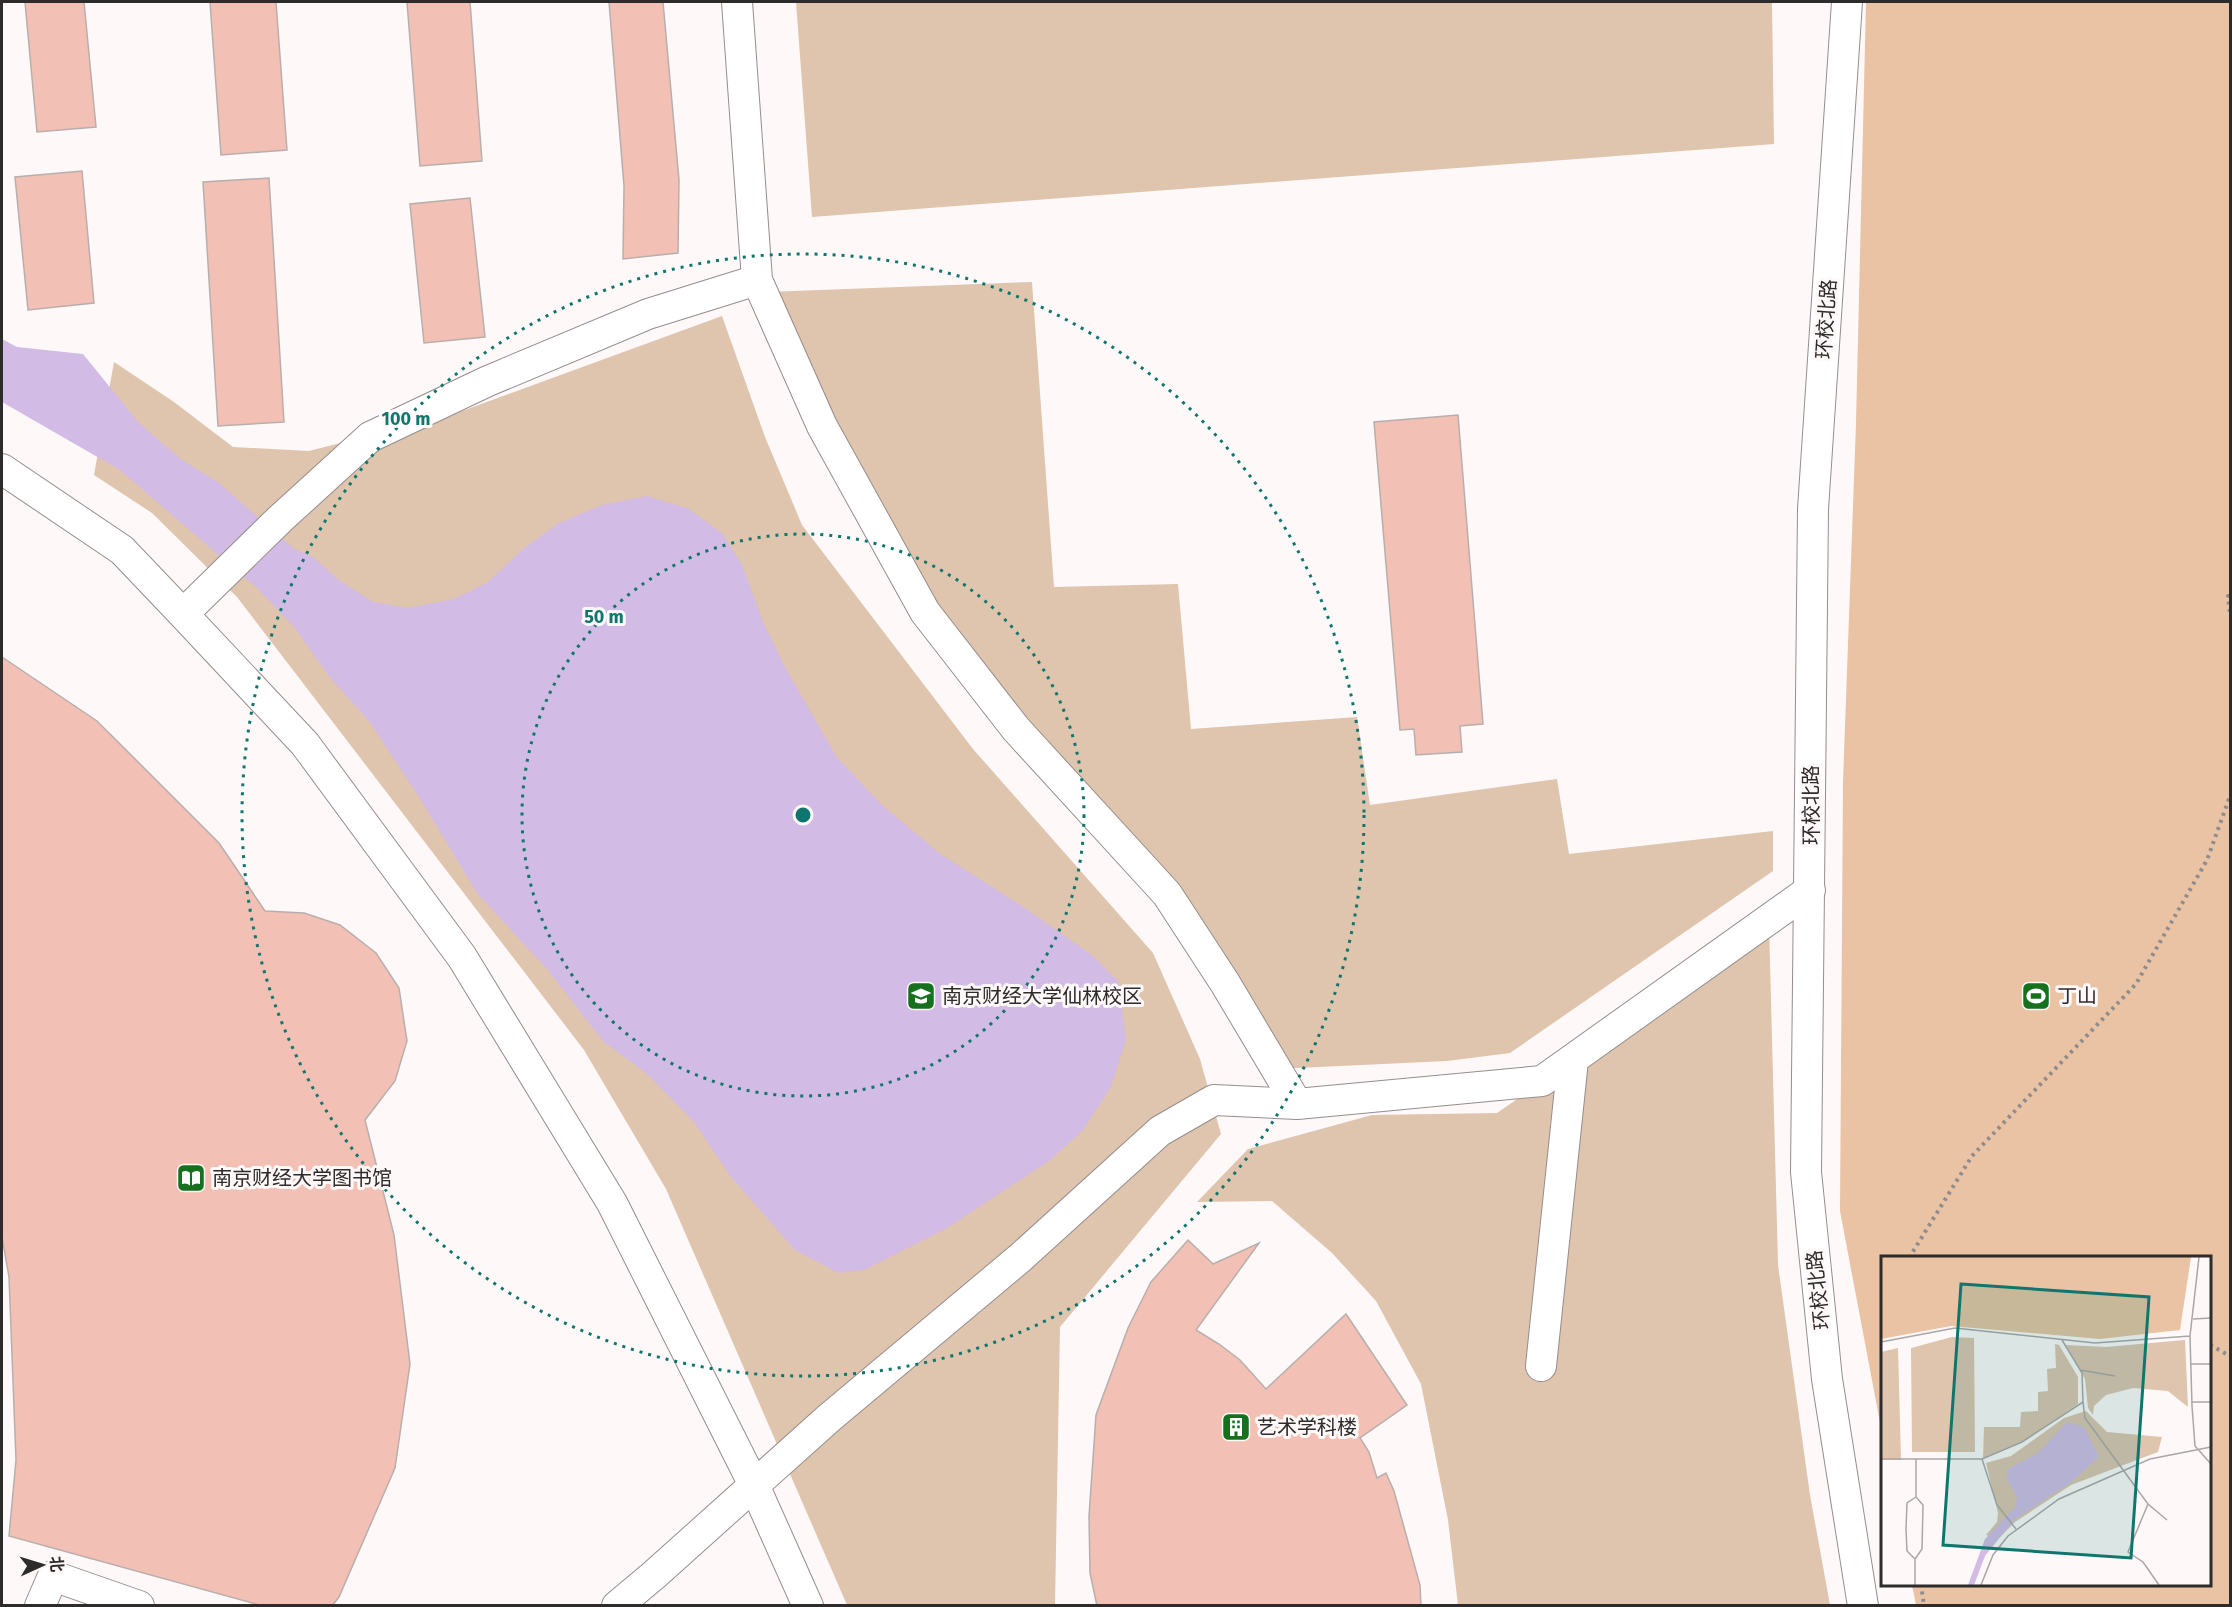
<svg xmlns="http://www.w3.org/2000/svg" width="2232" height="1607" font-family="'Fira Sans','Noto Sans SC',sans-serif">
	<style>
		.green { fill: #dfc4ae }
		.forest { fill: #e9c3a3 }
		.water { fill: #d2bbe4 }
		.building { fill: #f2c0b4; stroke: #b8afad; stroke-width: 1.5 }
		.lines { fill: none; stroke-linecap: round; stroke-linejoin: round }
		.street-casing { stroke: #958d8e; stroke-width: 32 }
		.path { stroke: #908b8c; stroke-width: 4; stroke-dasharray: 3 4.5; stroke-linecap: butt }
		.street { stroke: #fff; stroke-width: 30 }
		.ring { fill: none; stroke: #0f766e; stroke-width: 3; stroke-dasharray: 3 6 }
		.labels { text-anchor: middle; stroke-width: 6; stroke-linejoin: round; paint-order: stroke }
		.street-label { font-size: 20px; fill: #2e2b2b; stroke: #fef8f9 }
		.poi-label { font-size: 20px; fill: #2e2b2b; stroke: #fef8f9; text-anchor: start }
		.inset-road { fill: none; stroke: #aba6a7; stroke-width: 1.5 }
		.view { fill: #0f766e; fill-opacity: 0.15; stroke: #0f766e; stroke-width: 3 }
		.inset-edge { fill: none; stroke: #2e2b2b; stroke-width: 3 }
		.centre { fill: #0f766e; stroke: #fef8f9; stroke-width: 3 }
		.ring-label { font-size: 18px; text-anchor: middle; font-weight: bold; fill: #0f766e; stroke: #fef8f9; stroke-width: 6; stroke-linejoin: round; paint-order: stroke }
	</style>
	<rect width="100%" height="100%" fill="#fef8f9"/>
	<path class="green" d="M796 2H1772L1774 144 812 217Z
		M1032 282 1054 587 1178 584 1191 729 1357 717 1370 805 1557 779 1569 854 1773 831V871L1510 1053 1447 1061 1276 1069 1229 987 944 638 767 292Z
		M722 316 765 437 802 525 973 749 1153 953 1200 1059 1221 1134 1060 1327 1055 1605H847L666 1189 584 1050 237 597 152 513 94 475 114 362 174 402 233 447 309 451 454 414Z
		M1769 925 1778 1265 1810 1495 1830 1605H1458L1448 1520 1421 1384 1376 1301 1332 1253 1272 1201 1197 1202 1248 1149 1372 1115 1497 1113Z"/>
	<path class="forest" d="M1866 2H2230V1605H1916L1912 1585 2210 1584V1258H1882V1433L1840 1211 1843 782 1856 423Z"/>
	<path class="water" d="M2 339 17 347 83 354 139 423 182 460 218 482 293 548 313 557 339 580 373 602 408 608 454 599 488 582 523 549 559 523 602 505 647 496 689 509 722 533 742 565 763 622 785 667 836 756 881 804 939 853 1025 908 1093 956 1118 981 1126 1039 1111 1087 1083 1130 1049 1161 947 1228 864 1270 839 1273 795 1250 731 1177 694 1122 647 1074 603 1041 547 969 477 893 421 800 369 721 332 680 294 627 258 589 120 470 2 402Z"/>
	<path class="building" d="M25 2H84L96 127 37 132Z
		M210 2H276L287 150 221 155Z
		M407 2H470L482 161 420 166Z
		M609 2H663L679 180 678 253 623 259 624 186Z
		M82 171 94 303 28 310 15 177Z
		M269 178 284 422 218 426 203 182Z
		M470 198 485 337 424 343 410 204Z
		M1458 415 1483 724 1460 726 1462 752 1416 755 1414 729 1400 730 1374 422Z
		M2 657 97 721 219 843 265 911 304 913 340 925 376 953 399 988 407 1041 395 1081 365 1120 394 1235 410 1364 395 1468 339 1597 332 1606H263L9 1536 16 1460 9 1277 2 1237Z
		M1188 1240 1213 1264 1259 1243 1196 1330 1219 1344 1240 1360 1266 1389 1346 1314 1407 1405 1360 1438 1369 1452 1377 1478 1386 1473 1394 1491 1420 1585 1421 1606H1097L1090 1573 1089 1516 1096 1415 1128 1328 1151 1282Z"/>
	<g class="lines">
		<g class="street-casing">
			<path id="street" d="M737 2 757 280 822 426 925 612 1016 729 1167 894 1225 983 1297 1104 1542 1081 1810 890
				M1847 2 1813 509 1806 1172 1827 1379 1863 1606
				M2 469 122 550 183 614 305 744 462 957 612 1203 754 1485 808 1606
				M183 614 280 519 370 437 488 381 648 314 757 280
				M1541 1366 1573 1060
				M40 1606 53 1576 139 1606
				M617 1606 654 1575 829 1418 1020 1258 1160 1131 1214 1100 1297 1104"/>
		</g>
		<path class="path" d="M2230 596H2228L2230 614
			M1909 1258 1972 1156 2136 984 2207 860 2230 796
			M1882 1300V1308
			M2210 1345 2230 1356
			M1921 1584 1924 1606"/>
		<use href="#street" class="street"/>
	</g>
	<g class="ring">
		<circle cx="803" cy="815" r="281"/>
		<circle cx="803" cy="815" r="561"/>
	</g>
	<defs>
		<g id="university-square" transform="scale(1.5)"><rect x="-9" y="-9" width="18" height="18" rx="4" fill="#15711e" stroke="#fef8f9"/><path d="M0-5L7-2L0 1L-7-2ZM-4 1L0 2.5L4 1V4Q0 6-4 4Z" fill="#fff"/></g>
		<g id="stadium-square" transform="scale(1.5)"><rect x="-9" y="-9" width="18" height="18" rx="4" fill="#15711e" stroke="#fef8f9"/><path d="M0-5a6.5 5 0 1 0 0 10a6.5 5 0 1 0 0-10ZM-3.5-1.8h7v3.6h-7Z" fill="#fff"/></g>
		<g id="library-square" transform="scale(1.5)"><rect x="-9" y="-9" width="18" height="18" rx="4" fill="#15711e" stroke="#fef8f9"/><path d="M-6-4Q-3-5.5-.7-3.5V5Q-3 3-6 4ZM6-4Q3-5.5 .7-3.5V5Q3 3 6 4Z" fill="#fff"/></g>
		<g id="building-square" transform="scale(1.5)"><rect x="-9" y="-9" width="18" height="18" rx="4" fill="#15711e" stroke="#fef8f9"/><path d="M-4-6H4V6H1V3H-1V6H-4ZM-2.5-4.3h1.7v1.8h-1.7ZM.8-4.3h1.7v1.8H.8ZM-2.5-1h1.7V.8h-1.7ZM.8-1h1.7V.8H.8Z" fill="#fff"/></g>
	</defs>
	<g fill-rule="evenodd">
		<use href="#university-square" x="921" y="996"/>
		<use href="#stadium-square" x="2036" y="996"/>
		<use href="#library-square" x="191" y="1178"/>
		<use href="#building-square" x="1236" y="1427"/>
	</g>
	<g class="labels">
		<g class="street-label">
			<text transform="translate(1826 319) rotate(-86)" y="7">环校北路</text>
			<text transform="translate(1811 805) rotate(-90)" y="7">环校北路</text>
			<text transform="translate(1818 1290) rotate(-96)" y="7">环校北路</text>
		</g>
		<g class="poi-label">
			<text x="942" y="1003">南京财经大学仙林校区</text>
			<text x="2057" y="1003">丁山</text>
			<text x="212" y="1185">南京财经大学图书馆</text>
			<text x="1257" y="1434">艺术学科楼</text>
		</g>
	</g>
	<g transform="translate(1881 1256)">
		<rect width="330" height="330" fill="#fef8f9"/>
		<path d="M71 81 93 82 94 196H31L30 92ZM304 84 307 151 287 135 252 132 225 139 213 150 212 159 207 152 204 123 185 89 225 91ZM174 88 178 89 197 121V148L144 184 102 202 103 171H139L140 156 157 155V136L167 135 166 113 175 112ZM17 92 20 204H0V96ZM205 155 226 176 281 181 277 196 190 229 134 266 118 282 105 279 116 266 117 257 105 207 130 200 183 162Z" fill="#dfc4ae"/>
		<path d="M0 1H310L299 74 219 83 70 70 0 83Z" fill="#e9c3a3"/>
		<path d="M186 166 203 171 218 201 189 227 133 264 104 300 93 329H87L104 283 135 250 136 241 126 223 127 213 157 197Z" fill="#d2bbe4"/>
		<path class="inset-road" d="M318 1 309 80 311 150 314 190 330 208M312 63 330 62M0 86 74 72 214 87 309 80M309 108H330M199 114 234 120M202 146 204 162 267 248 286 264M311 146H330M0 203H101L141 186 202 146 201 117 181 84M101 203 116 249 135 273M267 248 247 296 262 306 278 329M34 303 26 295 25 273 26 247 35 241M34 329V303L41 293 42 249 35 241V203M100 329 112 299 127 280 178 243 269 203 330 191"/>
		<path class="view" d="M80 28 268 41 250 302 62 289Z"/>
		<rect width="330" height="330" class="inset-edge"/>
	</g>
	<circle cx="803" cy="815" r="9" class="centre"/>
	<g class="ring-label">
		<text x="406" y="425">100 m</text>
		<text x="604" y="623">50 m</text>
	</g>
	<rect width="2232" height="1607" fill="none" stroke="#2e2b2b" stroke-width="6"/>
	<g transform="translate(42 1565) rotate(86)" stroke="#fef8f9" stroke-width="4.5" paint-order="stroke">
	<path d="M0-4.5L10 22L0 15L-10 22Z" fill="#2e2b2b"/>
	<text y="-9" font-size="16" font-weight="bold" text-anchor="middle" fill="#2e2b2b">北</text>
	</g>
</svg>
